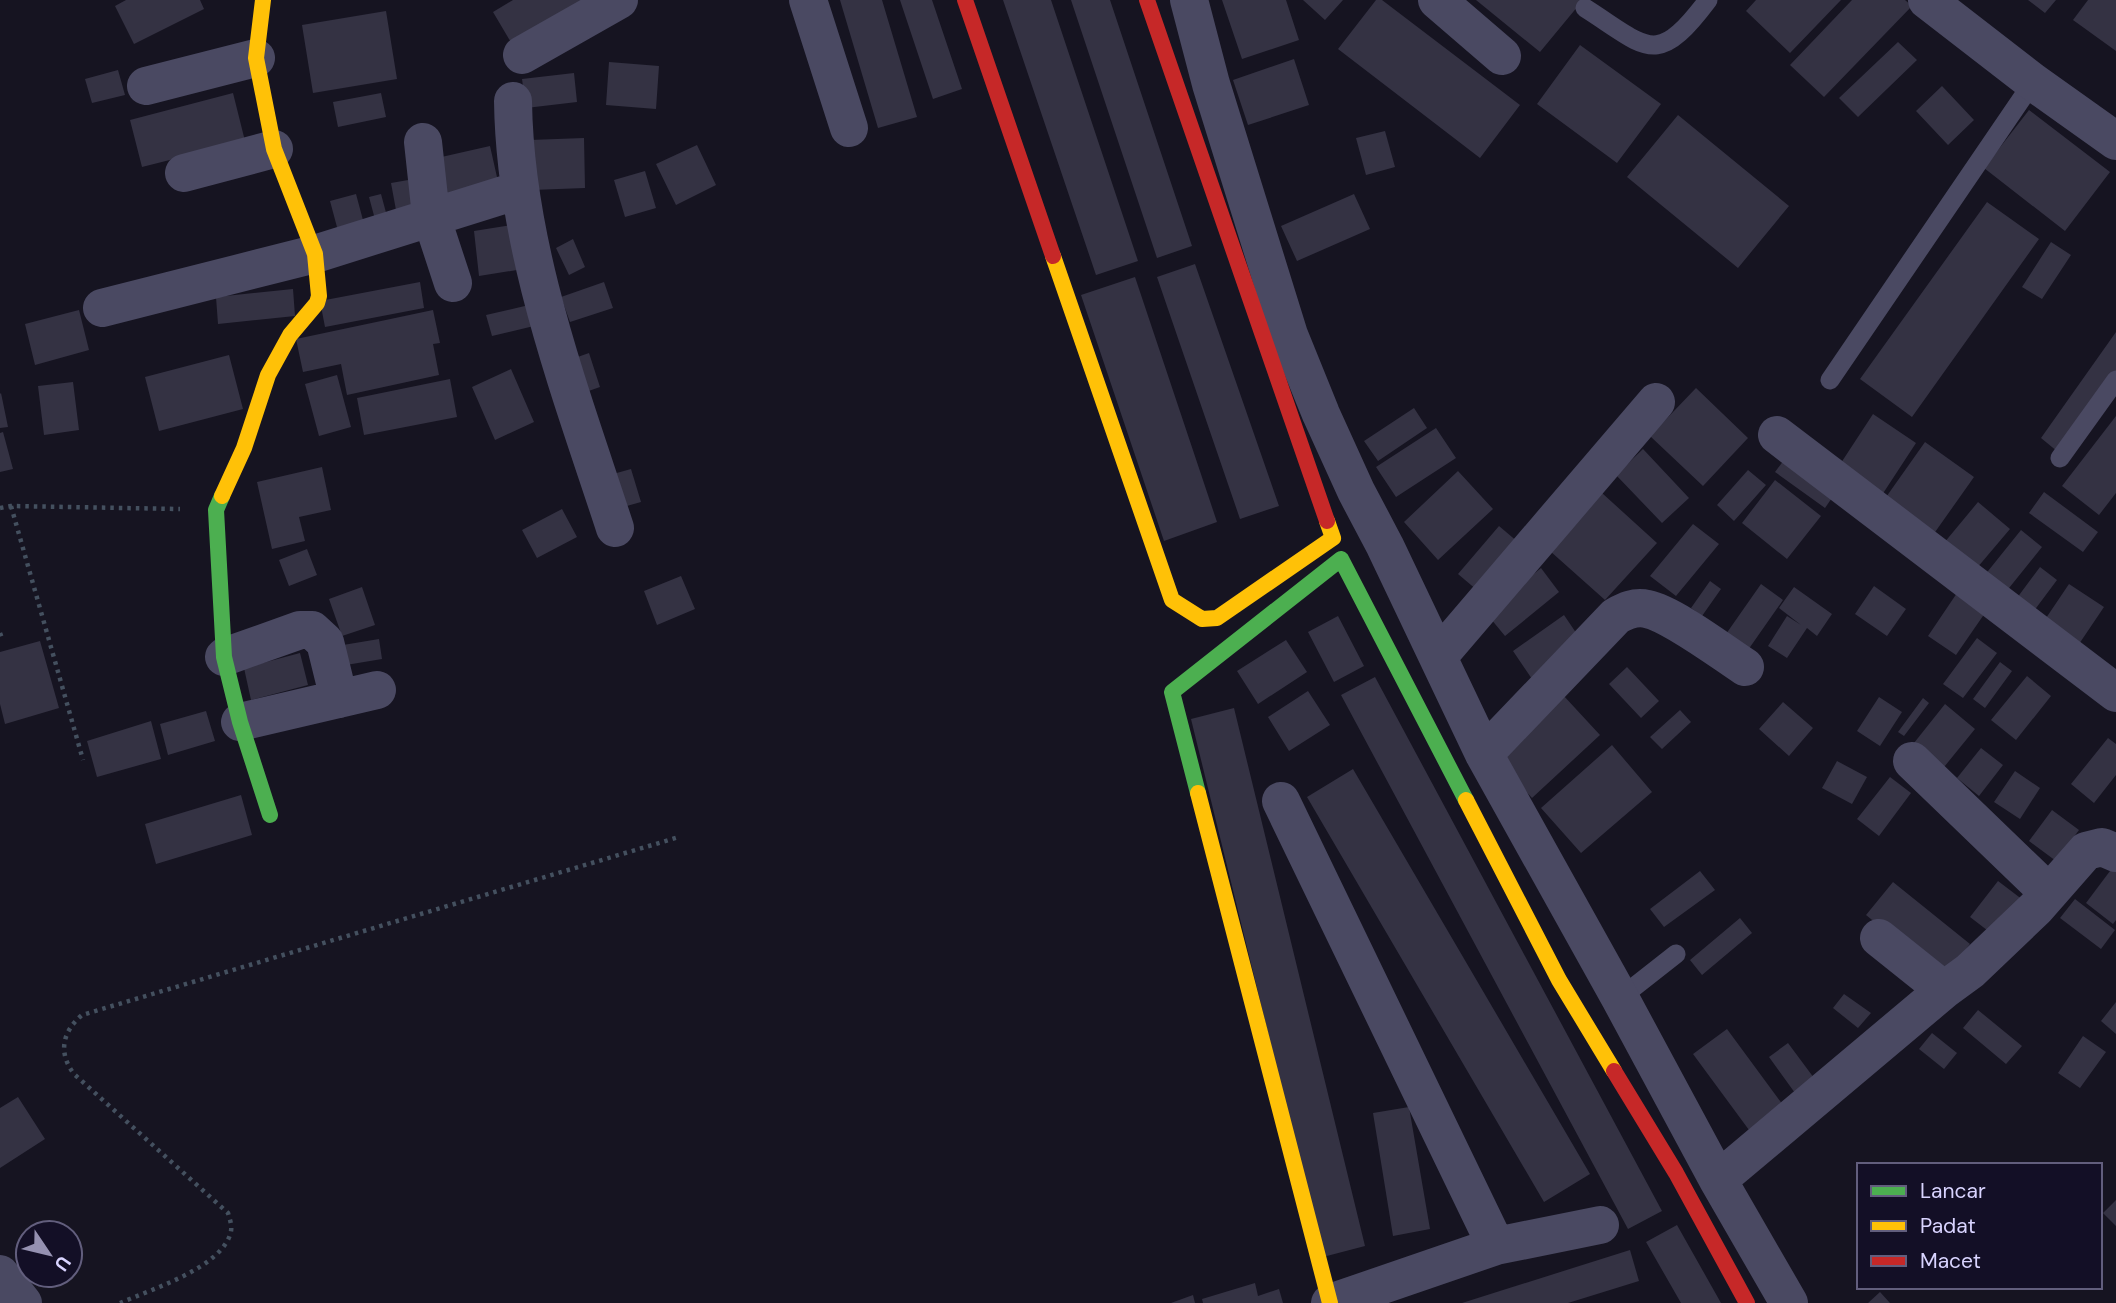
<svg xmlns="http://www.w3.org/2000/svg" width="2116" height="1303" font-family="'DM Sans',sans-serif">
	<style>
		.building { fill: #343243 }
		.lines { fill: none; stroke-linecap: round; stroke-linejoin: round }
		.path { stroke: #44505f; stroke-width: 4.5; stroke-dasharray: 3.5 5; stroke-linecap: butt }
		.lane { stroke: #4a4962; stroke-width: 19 }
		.street { stroke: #4a4962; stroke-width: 38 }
		.fast { stroke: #4caf50; stroke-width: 16 }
		.slow { stroke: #ffc107; stroke-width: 16 }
		.jam { stroke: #c62828; stroke-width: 16 }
	</style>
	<rect width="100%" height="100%" fill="#161421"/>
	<path class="building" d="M126 0H200L204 9 134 44 115 6Z
		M513 0H584L512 44 493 12Z
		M840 0H882L917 117 878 128Z
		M900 0H932L962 89 933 99Z
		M1003 0H1051L1138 261 1096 275Z
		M1071 0H1110L1192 246 1157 258Z
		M1222 0H1286L1299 40 1242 59Z
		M1303 0H1343L1325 20Z
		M1376 0H1382L1520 105 1480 158 1338 49Z
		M1476 0H1583L1540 52Z
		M1756 0H1841L1790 53 1746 11Z
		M1852 0H1905L1912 6 1824 97 1790 65Z
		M2028 0H2056L2045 13Z
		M2088 0H2116V51L2073 20Z
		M386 11 397 79 313 93 302 25Z
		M1898 42 1917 60 1858 117 1839 98Z
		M1580 45 1661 104 1617 163 1537 104Z
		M1294 59 1309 105 1248 125 1233 80Z
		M609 62 659 66 656 109 606 105Z
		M118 70 125 95 92 103 85 79Z
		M574 73 577 102 526 108 522 79Z
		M1942 86 1974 120 1948 145 1916 111Z
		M233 93 245 141 142 167 130 120Z
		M381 93 386 117 338 127 333 102Z
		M2029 110 2110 172 2065 231 1984 168Z
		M1678 115 1789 206 1738 268 1627 177Z
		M1385 131 1395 167 1366 175 1356 138Z
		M584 138 585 188 532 190 530 140Z
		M697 145 716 185 676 205 656 164Z
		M490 146 499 186 446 199 437 158Z
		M645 171 656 208 625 217 614 180Z
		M414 179 421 217 398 221 391 183Z
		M356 194 367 235 341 242 330 201Z
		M381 194 388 220 376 223 369 197Z
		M1354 194 1370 229 1297 261 1281 226Z
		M1987 202 2039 239 1912 417 1860 379Z
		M511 225 517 270 479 276 474 231Z
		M573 239 585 267 569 275 556 248Z
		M2051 242 2071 255 2042 299 2022 287Z
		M1195 264 1279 506 1240 519 1157 277Z
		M1135 277 1217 522 1164 541 1081 295Z
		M420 282 424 308 325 327 320 301Z
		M604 282 613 308 570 322 561 297Z
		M293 289 295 316 218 324 216 297Z
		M529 305 534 326 492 336 486 315Z
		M79 310 89 350 35 365 25 324Z
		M433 310 440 343 433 344 439 375 347 395 341 364 303 372 296 339Z
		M2116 332V371L2058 452 2041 438Z
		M589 353 600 387 580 394 569 360Z
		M229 355 243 409 159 431 145 377Z
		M511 369 534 422 495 440 472 387Z
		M337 375 351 427 319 436 305 384Z
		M450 379 457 417 364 435 357 398Z
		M73 382 79 430 44 435 38 386Z
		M1696 388 1748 438 1703 486 1650 436Z
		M1 393 8 427 0 428V394Z
		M1414 408 1427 428 1378 461 1364 441Z
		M1873 414 1916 443 1880 498 1837 469Z
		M2116 416V493L2099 515 2062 486Z
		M1436 428 1456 458 1396 497 1376 467Z
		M3 432 13 469 0 472V433Z
		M1925 442 1974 477 1933 535 1884 500Z
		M1643 449 1689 498 1662 523 1616 475Z
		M1787 456 1836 492 1825 508 1775 472Z
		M322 467 331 510 299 517 305 541 272 549 257 482Z
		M631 469 641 502 616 509 606 476Z
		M1748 470 1766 485 1734 521 1717 505Z
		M1458 471 1493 509 1438 560 1404 522Z
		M1775 480 1821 516 1787 559 1742 523Z
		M2044 492 2098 532 2083 552 2029 513Z
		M1602 493 1657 543 1605 600 1550 551Z
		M1978 502 2010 529 1971 575 1939 549Z
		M562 509 577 537 537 558 522 530Z
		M1693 524 1719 544 1676 596 1650 576Z
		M1499 526 1525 548 1484 596 1458 574Z
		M2021 530 2042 547 2001 598 1980 581Z
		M307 549 317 575 289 586 279 560Z
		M2040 567 2057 580 2028 619 2011 606Z
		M1541 568 1559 592 1505 636 1486 613Z
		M681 576 695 609 657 625 644 591Z
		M1710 581 1721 589 1702 616 1691 608Z
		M1761 584 1783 600 1748 650 1726 634Z
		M2069 584 2104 607 2077 647 2042 624Z
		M1874 586 1906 609 1887 636 1855 614Z
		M362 587 375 625 342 636 329 599Z
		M1794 587 1832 614 1817 636 1807 628 1787 658 1768 646 1787 616 1801 625 1779 608Z
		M1957 593 1985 613 1956 655 1928 636Z
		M1564 615 1583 643 1532 679 1513 651Z
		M1338 616 1364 666 1334 682 1308 632Z
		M1977 638 1997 653 1963 698 1943 684Z
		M379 639 382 659 346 665 343 645Z
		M1286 640 1307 672 1258 704 1237 671Z
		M40 641 59 708 5 724 0 704V652Z
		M300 653 308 685 251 700 244 668Z
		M2000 662 2012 671 1985 708 1973 699Z
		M1627 667 1659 701 1641 718 1609 684Z
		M2027 676 2051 696 2016 740 1991 720Z
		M1375 677 1662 1211 1628 1229 1341 695Z
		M1308 691 1330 725 1289 751 1268 717Z
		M1563 695 1600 735 1532 798 1495 758Z
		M1879 697 1902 712 1880 746 1857 731Z
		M1923 698 1929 703 1904 736 1898 732Z
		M1783 702 1813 728 1789 756 1759 729Z
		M1945 704 1975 729 1940 772 1910 748Z
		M1234 708 1365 1246 1323 1257 1191 719Z
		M1680 710 1691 722 1662 749 1650 737Z
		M206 711 215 741 168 755 160 724Z
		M151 721 161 759 97 777 87 741Z
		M2108 738 2116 744V775L2094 803 2071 784Z
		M1612 745 1652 792 1581 853 1541 808Z
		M1981 748 2003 765 1979 796 1957 778Z
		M1837 761 1867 777 1852 804 1822 788Z
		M1353 769 1590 1174 1544 1202 1307 797Z
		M2015 771 2040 788 2020 819 1994 802Z
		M1890 777 1911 793 1879 836 1857 819Z
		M241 795 252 835 156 864 145 824Z
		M2052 810 2079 830 2056 861 2029 841Z
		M2116 863V920L2113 924 2086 903Z
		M1700 871 1715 890 1664 927 1650 909Z
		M1998 881 2023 900 1996 937 1970 917Z
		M1893 882 1970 944 1943 978 1866 915Z
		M2075 899 2115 930 2101 949 2060 918Z
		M1740 918 1752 933 1702 975 1690 960Z
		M1844 994 1871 1013 1858 1028 1833 1008Z
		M2116 1002V1034L2101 1021Z
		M1978 1010 2022 1046 2006 1064 1963 1028Z
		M1727 1029 1783 1105 1749 1130 1693 1054Z
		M1932 1033 1957 1053 1944 1069 1919 1049Z
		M2083 1036 2106 1052 2080 1088 2058 1073Z
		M1788 1043 1814 1078 1795 1093 1769 1057Z
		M18 1097 45 1139 0 1168V1108Z
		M1409 1107 1430 1229 1393 1236 1373 1113Z
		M2116 1200V1226L2103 1213Z
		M1677 1225 1721 1303H1681L1646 1242Z
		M1630 1250 1639 1281 1568 1303H1462Z
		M1255 1283 1258 1296 1279 1289 1283 1303H1203L1202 1299Z
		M1880 1292 1890 1303H1868Z
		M1193 1295 1195 1303H1171Z"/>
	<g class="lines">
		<path class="path" d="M11 506 83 760
			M0 508 11 506 180 509
			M0 633 2 638
			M120 1303C152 1289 218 1269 230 1235 233 1227 230 1220 228 1213L74 1074C58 1053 62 1032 82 1015L679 837"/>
		<path class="lane" d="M1585 8C1648 48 1656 69 1708 0
			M1830 380 2033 82
			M2060 458 2116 380
			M1620 998 1676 954"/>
		<path class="street" d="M808 0 849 128
			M1189 0 1211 84 1289 335 1321 414 1356 491 1385 546 1484 754 1620 998 1718 1180 1789 1303
			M1437 0 1502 56
			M1927 0 2033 82 2116 141
			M522 55 619 0
			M146 86 256 58
			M513 101C515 248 570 390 615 528
			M423 142 431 216 453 283
			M184 173 274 149
			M102 308 315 254 519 190
			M1777 435 2116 693
			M224 657 300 630H312L325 642 339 699
			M1438 657 1656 402
			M240 722 377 690
			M1484 754 1616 616C1625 611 1635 606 1647 609 1672 614 1722 652 1745 667
			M1912 761 2048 892
			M1281 801 1496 1246 1330 1303
			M1879 938 1944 990
			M1718 1180 1944 990 1970 971 2036 908 2086 851 2102 847 2116 853
			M1496 1246 1600 1225
			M0 1274 23 1303"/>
		<path class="fast" d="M222 496 216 510 224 657 240 722 270 815
			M1198 793 1172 692 1341 559 1466 800"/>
		<path class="slow" d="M1053 256 1172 600 1202 619 1217 618 1333 538 1327 521
			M222 496 244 448 268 375 290 335 317 303 319 296 315 254 274 149 256 58 263 0
			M1198 793 1330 1303
			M1466 800 1559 980 1614 1071"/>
		<path class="jam" d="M965 0 1053 256
			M1147 0 1327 521
			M1614 1071 1676 1173 1747 1303"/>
	</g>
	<rect x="1857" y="1163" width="245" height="126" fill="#130f26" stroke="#625e7d" stroke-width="2"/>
	<rect x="1871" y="1186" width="35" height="10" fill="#4caf50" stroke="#625e7d" stroke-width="2"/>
	<text x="1920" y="1198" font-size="21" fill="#d9d4ff">Lancar</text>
	<rect x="1871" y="1221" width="35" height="10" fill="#ffc107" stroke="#625e7d" stroke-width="2"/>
	<text x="1920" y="1233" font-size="21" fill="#d9d4ff">Padat</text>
	<rect x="1871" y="1256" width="35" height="10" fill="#c62828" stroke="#625e7d" stroke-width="2"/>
	<text x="1920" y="1268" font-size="21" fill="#d9d4ff">Macet</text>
	<g transform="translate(49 1254) rotate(125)"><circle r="33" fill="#130f26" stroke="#625e7d" stroke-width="2"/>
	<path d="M0-5L12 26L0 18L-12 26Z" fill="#9591b1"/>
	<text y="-10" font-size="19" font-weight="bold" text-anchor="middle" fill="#d9d4ff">U</text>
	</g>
</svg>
